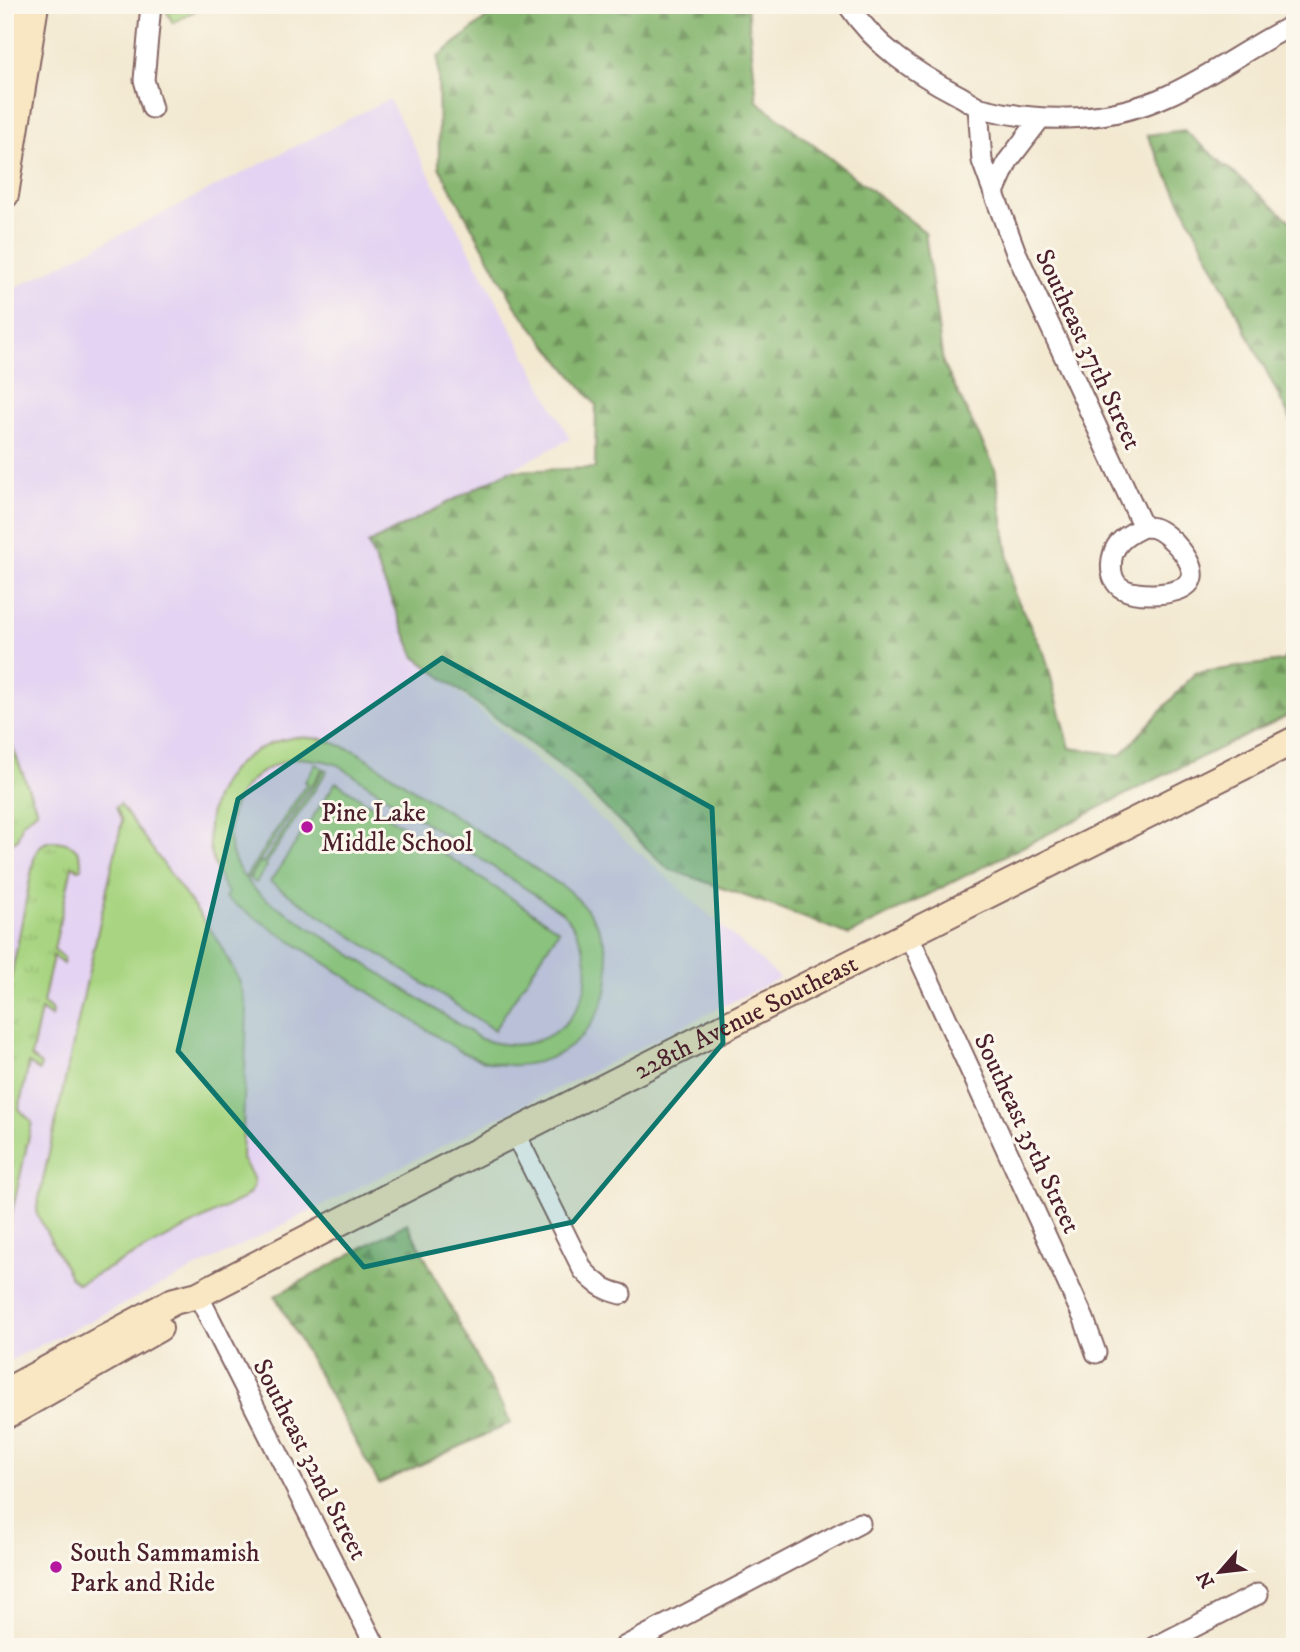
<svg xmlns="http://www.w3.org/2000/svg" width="1300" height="1652" font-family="'IM FELL DW Pica',serif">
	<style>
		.built { fill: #e4d3f2 }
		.grass { fill: url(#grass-tufts); stroke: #7a7a56; stroke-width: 2 }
		.forest { fill: url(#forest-firs); stroke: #686a4e; stroke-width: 2 }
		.garden { fill: #a9d582; stroke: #7a7a56; stroke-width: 2; fill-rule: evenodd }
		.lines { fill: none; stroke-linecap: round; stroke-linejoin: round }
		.street-casing { stroke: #856665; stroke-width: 23 }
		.secondary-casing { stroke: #856665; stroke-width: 30 }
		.street { stroke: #fff; stroke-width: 19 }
		.secondary { stroke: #f9e7c3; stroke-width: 26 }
		.marked { fill: #0f766e; fill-opacity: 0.2; stroke: #0f766e; stroke-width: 5; stroke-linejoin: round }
		.poi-dot { fill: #b5179e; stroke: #fbf7ec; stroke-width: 2.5 }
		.labels { text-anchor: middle; stroke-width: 6; stroke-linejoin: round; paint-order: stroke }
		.street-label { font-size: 26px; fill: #4a1f2b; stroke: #fbf7ec }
		.poi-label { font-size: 26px; fill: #4a1f2b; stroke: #fbf7ec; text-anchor: start }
	</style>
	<defs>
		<pattern id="grass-tufts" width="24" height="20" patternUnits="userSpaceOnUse" patternTransform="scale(1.75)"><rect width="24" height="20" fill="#a9d582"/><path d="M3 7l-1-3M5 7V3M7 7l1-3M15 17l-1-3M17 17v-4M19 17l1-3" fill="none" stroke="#93b670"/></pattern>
		<pattern id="forest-firs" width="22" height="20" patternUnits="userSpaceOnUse" patternTransform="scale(1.75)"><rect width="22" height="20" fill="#86b670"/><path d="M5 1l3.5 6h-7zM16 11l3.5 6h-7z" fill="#70935c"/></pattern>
	</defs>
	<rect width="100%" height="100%" fill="#fbf7ec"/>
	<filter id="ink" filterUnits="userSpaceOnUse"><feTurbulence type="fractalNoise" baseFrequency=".0143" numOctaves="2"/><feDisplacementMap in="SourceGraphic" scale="14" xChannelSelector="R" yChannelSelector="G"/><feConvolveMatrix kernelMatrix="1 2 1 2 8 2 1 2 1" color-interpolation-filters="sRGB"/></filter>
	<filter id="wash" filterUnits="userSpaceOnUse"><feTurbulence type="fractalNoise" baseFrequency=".00686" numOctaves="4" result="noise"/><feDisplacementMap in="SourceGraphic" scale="28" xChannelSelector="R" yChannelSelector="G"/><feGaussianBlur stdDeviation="1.57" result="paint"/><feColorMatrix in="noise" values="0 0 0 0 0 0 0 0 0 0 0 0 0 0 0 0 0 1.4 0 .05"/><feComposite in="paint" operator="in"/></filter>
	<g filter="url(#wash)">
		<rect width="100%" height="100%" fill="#f3e9d1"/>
		<path class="built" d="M389 99 570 439 369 544 439 675 780 978 5 1363V306L7 292Z"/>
		<path class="grass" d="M179 5H205L173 23 167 12Z
			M5 727 37 811 23 822 17 840 5 844Z
			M50 841C69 841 83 847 81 868L78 869 72 866 54 949 64 958 63 964 53 956 43 1003 52 1011 51 1017 41 1010 31 1057 41 1065 39 1071 29 1063 19 1109 32 1122 5 1245V1009L34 859C37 849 40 844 50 841Z"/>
		<path class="forest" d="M502 5H747L757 101 925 232 943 363 995 468 1014 593 1045 655 1070 748 1121 755 1195 673 1282 661 1295 646V712L1150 782 849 935 779 908 668 869 567 771 415 657 368 544 509 471 595 468 596 405 516 307 439 167 438 57Z
			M1184 130 1295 225V428L1147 135Z
			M407 1223 511 1423 379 1484 275 1296Z"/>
		<path class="garden" d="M296 737 323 739 355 751 565 888C666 968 573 1112 458 1050L225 898 228 893C185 827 217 749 296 737ZM299 758 325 761 338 765 563 913C621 978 564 1068 481 1039L266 899C204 853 223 771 299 758Z
			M316 764 323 768 312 785H310L248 878 246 876 307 783 305 781Z
			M324 769 327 771 266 864 267 866 256 883 249 879 261 861 263 863Z
			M336 782 559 930 494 1030 270 882Z
			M120 804 217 939 239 980 247 1009 242 1159C252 1176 262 1184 244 1198L78 1284 70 1277 36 1212 122 821 116 807Z"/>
	</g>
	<g filter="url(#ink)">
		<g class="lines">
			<g class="street-casing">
				<path id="street" d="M151 5 144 80 152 108
					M848 5C876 47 914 72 958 95 966 99 973 105 981 108 1042 124 1111 122 1169 95 1213 75 1252 45 1295 24
					M978 107 982 161 1015 250 1143 527
					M995 190 1008 161 1040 119
					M1143 527C1146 527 1151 527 1154 528 1168 532 1201 566 1190 582 1180 596 1138 597 1123 589 1107 581 1109 553 1120 542 1126 535 1135 531 1143 527Z
					M909 936 1084 1319 1096 1353
					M514 1131 583 1270C595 1283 604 1290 621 1294
					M198 1295 376 1647
					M624 1647 860 1523
					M1155 1647 1258 1594"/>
			</g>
			<g class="secondary-casing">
				<g id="secondary">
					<path d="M6 72 16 5"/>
					<path d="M5 195 35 5"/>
					<path id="s1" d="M5 1392 174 1301 198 1295C562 1106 929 925 1295 740"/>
					<path d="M5 1416 159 1328"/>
				</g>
			</g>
			<use href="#street" class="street"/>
			<use href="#secondary" class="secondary"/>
		</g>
	</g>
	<path class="marked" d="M442 658 712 808 723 1043 573 1222 364 1267 178 1051 238 799Z"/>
	<g class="poi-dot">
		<circle cx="307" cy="827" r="7"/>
		<circle cx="56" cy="1567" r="7"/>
	</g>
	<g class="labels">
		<g class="street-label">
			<text transform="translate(1089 349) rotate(65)" y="9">Southeast 37th Street</text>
			<text dy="9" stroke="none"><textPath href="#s1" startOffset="831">228th Avenue Southeast</textPath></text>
			<text transform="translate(1028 1133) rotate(65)" y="9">Southeast 35th Street</text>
			<text transform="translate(311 1459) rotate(63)" y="9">Southeast 32nd Street</text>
		</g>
		<g class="poi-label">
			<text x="321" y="821">Pine Lake<tspan x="321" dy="30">Middle School</tspan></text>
			<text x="70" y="1561">South Sammamish<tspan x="70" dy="30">Park and Ride</tspan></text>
		</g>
	</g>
	<rect width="1300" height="1652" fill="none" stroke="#fbf7ec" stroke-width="28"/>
	<g transform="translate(1220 1572) rotate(242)" stroke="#fbf7ec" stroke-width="5" paint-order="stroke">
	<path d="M0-5L12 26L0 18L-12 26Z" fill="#4a1f2b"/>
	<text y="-10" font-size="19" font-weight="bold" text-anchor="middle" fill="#4a1f2b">N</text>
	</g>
</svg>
